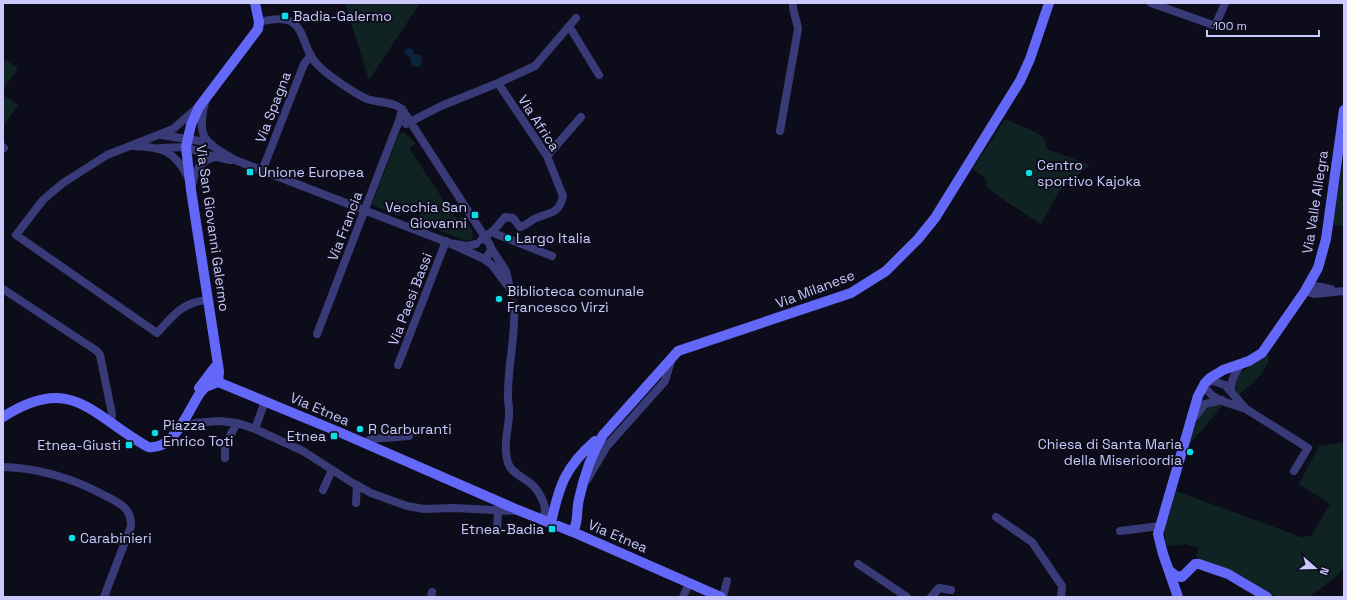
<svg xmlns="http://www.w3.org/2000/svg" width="1347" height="600" font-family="'Space Grotesk',sans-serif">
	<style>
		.green { fill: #0f2422 }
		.water { fill: #0d223d }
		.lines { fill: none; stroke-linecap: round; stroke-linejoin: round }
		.street-tunnel { stroke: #2a283d; stroke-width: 8; stroke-dasharray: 8 4; stroke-linecap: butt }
		.street { stroke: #393a78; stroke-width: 8 }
		.secondary { stroke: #6468f8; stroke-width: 10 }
		.poi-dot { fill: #0bdce5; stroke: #0d0c1b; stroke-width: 1.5 }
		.labels { text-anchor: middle; stroke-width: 4; stroke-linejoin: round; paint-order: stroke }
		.poi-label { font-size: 14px; fill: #cbc8fc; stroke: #0d0c1b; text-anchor: start }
		.street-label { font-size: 14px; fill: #cbc8fc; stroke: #0d0c1b }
	</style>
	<rect width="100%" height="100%" fill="#0d0c1b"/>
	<path class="green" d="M345 3H420L369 80Z
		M3 58 18 69 3 89Z
		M3 95 18 105 3 127Z
		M1005 119 1035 132 1044 138 1047 149 1090 165 1060 190 1041 224 1008 203 986 186C988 177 980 174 973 169Z
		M404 132 416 144 409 148 456 219 463 216 472 230 473 237 470 240 466 241 418 222 421 213 404 207 400 216 372 205 399 134Z
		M1344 154V226L1333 225Z
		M1269 355C1268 373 1251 384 1238 395 1227 372 1254 366 1269 355Z
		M1216 404H1224L1189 445C1194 429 1198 409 1216 404Z
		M1344 442V567L1334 579 1308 597H1277L1232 571 1196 558 1199 548 1185 544 1167 546 1164 532 1176 491 1301 537 1311 536 1330 504 1299 484 1319 446Z"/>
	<path class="water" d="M410 48 413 49 414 54 420 55 422 59V63L419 67 412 66 410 57 404 54 406 49Z"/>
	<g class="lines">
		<path class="street-tunnel" d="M510 288 514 306"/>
		<path class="street" d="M1151 3 1213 25 1216 24 1225 3
			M259 22C313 8 295 47 321 68 329 76 357 95 367 99 378 103 392 101 402 109L490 245 491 250 487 257 482 258 449 243
			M569 26 599 75
			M205 102C196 139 205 142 235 160L449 243 467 246 476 244
			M197 108 173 129 107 155 63 183 43 200 16 235 157 333C174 315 181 303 207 300
			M406 124 441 106 498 83 535 66 576 18
			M780 131 798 29C797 20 792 11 793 3
			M161 135 200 141 210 145
			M133 146C162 147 174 150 188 177
			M3 147 4 148
			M160 148 186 147 208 155 230 160
			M547 156 581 117
			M262 171 304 64 311 55
			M192 185C195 171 200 160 215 157
			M494 230 496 234 552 256
			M481 240 494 230 505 217 513 218 520 227C525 226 529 222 534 219 549 212 559 215 563 196L547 156 498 83
			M491 248 506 271 510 288
			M482 258 492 265 507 285
			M1310 282 1315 286 1331 289
			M3 289 97 351 100 355 112 414 111 422
			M1305 291 1314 294 1344 291
			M514 306C516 335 508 364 508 393 507 400 510 408 509 415 508 430 503 448 508 463 511 473 523 477 530 483 538 489 552 511 541 519
			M317 334 400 118 402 109
			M398 365 446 241
			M1231 391C1230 380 1236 372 1242 363
			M1246 409C1233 404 1206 400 1205 383L1213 381 1225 385 1246 409 1308 448 1294 471
			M1193 419 1205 404 1222 400
			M179 428 195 423 219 421 237 423 255 429 303 451 351 482 371 493 407 506 424 509 453 508 517 511
			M255 429 265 401
			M368 445 370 439 409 436
			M225 458V445L237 423
			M3 467C38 468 69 477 100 493 115 501 132 506 131 526L104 597
			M587 480 607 446 665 381 672 358
			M323 490 332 470
			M356 503 357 485
			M996 517 1032 542 1062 586 1061 597
			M1120 531 1160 526
			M497 532 498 510
			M858 564 907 597
			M431 597 432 592
			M683 597 689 583
			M723 597 727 581
			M931 597 939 588 951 590"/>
		<path class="secondary" d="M218 382 219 371 191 190 186 147 191 125 199 107 258 29 259 22 255 3
			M199 388 215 367
			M3 417C72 373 91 415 148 447 174 451 188 411 200 393L205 387 218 382 339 432 518 510 573 532 721 597
			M551 523C559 486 565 467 595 441
			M573 532C579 521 576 510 579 499 584 476 591 455 603 435L678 351 851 293 886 271 918 239 935 218 1020 81 1030 59 1049 3
			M1170 571 1176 576 1182 577 1195 564H1199L1228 574 1267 597
			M1178 597 1163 554 1158 534 1198 396 1205 383 1210 378 1223 370 1249 361 1262 353 1305 291 1318 268 1326 239 1344 110"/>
	</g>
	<g class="poi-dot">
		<rect x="281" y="12" width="8" height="8" rx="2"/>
		<rect x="246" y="168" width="8" height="8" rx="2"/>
		<circle cx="1029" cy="173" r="4"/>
		<rect x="471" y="211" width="8" height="8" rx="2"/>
		<circle cx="508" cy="238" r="4"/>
		<circle cx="499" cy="299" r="4"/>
		<circle cx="360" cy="429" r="4"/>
		<circle cx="155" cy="433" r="4"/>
		<rect x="330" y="432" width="8" height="8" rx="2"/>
		<rect x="125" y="441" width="8" height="8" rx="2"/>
		<circle cx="1190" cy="452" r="4"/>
		<rect x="548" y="525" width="8" height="8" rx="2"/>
		<circle cx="72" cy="538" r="4"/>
	</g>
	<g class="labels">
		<g class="poi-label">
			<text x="293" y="21">Badia-Galermo</text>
			<text x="1037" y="170">Centro<tspan x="1037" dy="16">sportivo Kajoka</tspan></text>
			<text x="258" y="177">Unione Europea</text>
			<text x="467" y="212" text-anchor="end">Vecchia San<tspan x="467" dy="16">Giovanni</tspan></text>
			<text x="516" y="243">Largo Italia</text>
			<text x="507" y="296">Biblioteca comunale<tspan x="507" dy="16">Francesco Virzì</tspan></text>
			<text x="163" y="430">Piazza<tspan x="163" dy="16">Enrico Toti</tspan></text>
			<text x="368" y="434">R Carburanti</text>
			<text x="326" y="441" text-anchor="end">Etnea</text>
			<text x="1182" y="449" text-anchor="end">Chiesa di Santa Maria<tspan x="1182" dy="16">della Misericordia</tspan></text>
			<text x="121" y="450" text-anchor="end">Etnea-Giusti</text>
			<text x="544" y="534" text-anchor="end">Etnea-Badia</text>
			<text x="80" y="543">Carabinieri</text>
		</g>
		<g class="street-label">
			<text transform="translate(273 107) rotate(-69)" y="5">Via Spagna</text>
			<text transform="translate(539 123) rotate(57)" y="5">Via Africa</text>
			<text transform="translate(1315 202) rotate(-81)" y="5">Via Valle Allegra</text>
			<text transform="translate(345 226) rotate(-69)" y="5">Via Francia</text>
			<text transform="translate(213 228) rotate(82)" y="5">Via San Giovanni Galermo</text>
			<text transform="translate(815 289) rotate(-21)" y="5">Via Milanese</text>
			<text transform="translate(410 299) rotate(-69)" y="5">Via Paesi Bassi</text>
			<text transform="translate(320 409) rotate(23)" y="5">Via Etnea</text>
			<text transform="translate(618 536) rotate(23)" y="5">Via Etnea</text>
		</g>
	</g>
	<rect width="1347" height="600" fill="none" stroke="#cbc8fc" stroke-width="8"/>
	<g transform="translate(1315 568) rotate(110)" stroke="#0d0c1b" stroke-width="3" paint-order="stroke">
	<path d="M0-3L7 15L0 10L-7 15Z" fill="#cbc8fc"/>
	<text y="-6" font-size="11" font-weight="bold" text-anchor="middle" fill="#cbc8fc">N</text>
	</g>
	<path d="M1207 30v6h112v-6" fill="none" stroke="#cbc8fc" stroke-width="2"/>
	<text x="1213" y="30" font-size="12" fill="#cbc8fc" stroke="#0d0c1b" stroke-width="3" paint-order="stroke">100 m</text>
</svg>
